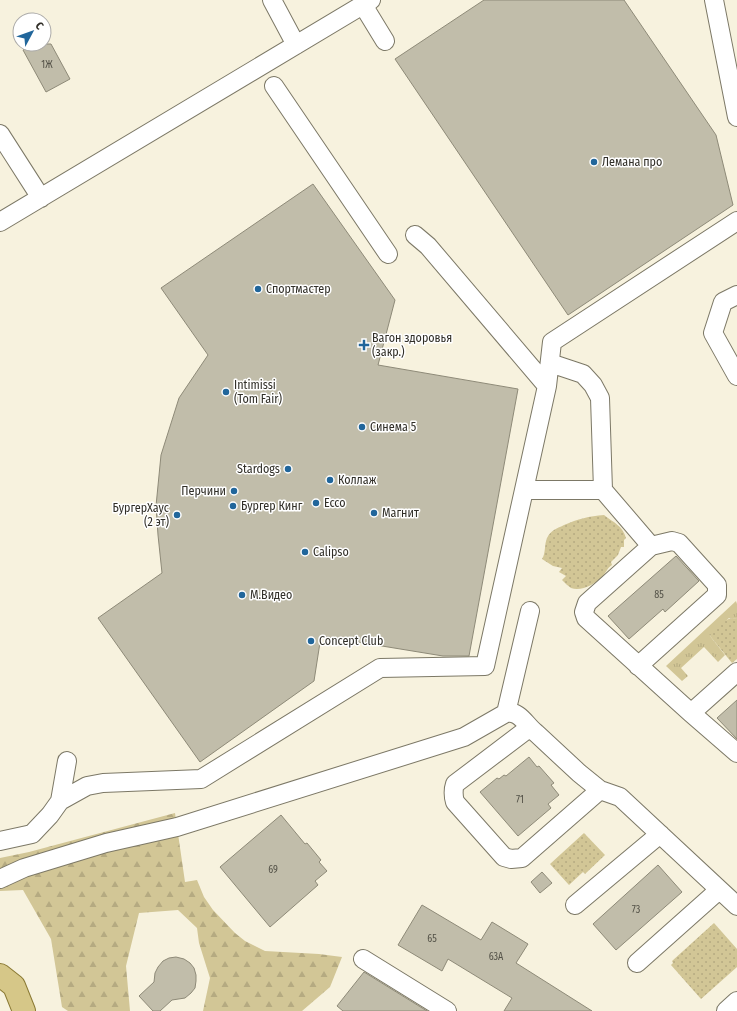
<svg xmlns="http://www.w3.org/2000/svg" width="737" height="1011" font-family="'Fira Sans Condensed',sans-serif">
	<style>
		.grass { fill: url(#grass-tufts) }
		.forest { fill: url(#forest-firs) }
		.park { fill: url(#park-dots) }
		.building { fill: #c1bdaa; stroke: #8e8a78 }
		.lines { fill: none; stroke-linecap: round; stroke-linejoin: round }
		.minor-casing { stroke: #7c7866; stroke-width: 20 }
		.major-casing { stroke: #8a7933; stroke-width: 24 }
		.minor { stroke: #fff; stroke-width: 18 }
		.major { stroke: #d6c788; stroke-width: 22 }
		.poi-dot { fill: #21669b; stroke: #fff; stroke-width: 1.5 }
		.labels { text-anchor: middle; stroke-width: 3; stroke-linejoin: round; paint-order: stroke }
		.number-label { font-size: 10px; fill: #545248 }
		.poi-label { font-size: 12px; fill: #302e27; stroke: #fff; text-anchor: start }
	</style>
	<defs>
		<pattern id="grass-tufts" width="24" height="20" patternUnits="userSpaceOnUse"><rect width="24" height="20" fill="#d2c696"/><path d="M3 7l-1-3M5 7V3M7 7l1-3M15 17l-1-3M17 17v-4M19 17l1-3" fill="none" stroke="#b5aa81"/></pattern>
		<pattern id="forest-firs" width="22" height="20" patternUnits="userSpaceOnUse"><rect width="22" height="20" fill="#d2c696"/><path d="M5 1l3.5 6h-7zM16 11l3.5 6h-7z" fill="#b5aa81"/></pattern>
		<pattern id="park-dots" width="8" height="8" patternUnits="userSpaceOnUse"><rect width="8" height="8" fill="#d2c696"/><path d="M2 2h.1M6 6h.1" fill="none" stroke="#b5aa81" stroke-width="1.8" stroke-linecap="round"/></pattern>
	</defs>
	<rect width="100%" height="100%" fill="#f7f2de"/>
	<path class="grass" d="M736 601 737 604V619L729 618 710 636 725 655 718 662 704 647 681 668 688 676 682 681 666 666Z"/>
	<path class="forest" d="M175 813 185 882 197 880 204 897 213 910 235 933 245 941 265 951 319 954 342 957 330 987 302 1011H203L210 978 199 943 197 928 178 910 139 913 126 966 130 1011H68L62 1007 51 939 23 890 0 891V858L29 852Z"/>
	<path class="park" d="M604 515C614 523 622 525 626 538L624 540V547H621L618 555 611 562 612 565C607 568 606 573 602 577 595 584 581 592 571 588 568 586 565 583 562 580L566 576 559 572 562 568 553 566 542 559C546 553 544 545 547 538 551 530 556 529 564 525 578 519 589 516 604 515Z
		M732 618 737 619V659L732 663 710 636C714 629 723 620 732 618Z
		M584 833 605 855 585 874 583 872 569 885 550 864Z
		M714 923 737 949V967L701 999 671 965 673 963 672 961Z"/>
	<path class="building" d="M484 0H624L716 135 733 205 568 315 395 59Z
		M34 44H51L70 79 46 92 23 50Z
		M313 184 395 300 378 365 518 389 469 656H443L321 636 314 681 200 762 98 618 162 573 158 535 156 506 161 455 179 398 208 355 161 288Z
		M676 556 699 581 665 612 663 609 629 639 608 616Z
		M737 700V739L717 718Z
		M529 757 537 767 539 766 554 783 551 785 559 795 548 804 551 808 518 836 480 792 497 778 499 779 504 775 506 776Z
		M281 815 305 844 307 843 321 860 319 862 327 871 315 881 318 885 270 927 220 867Z
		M658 865 682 892 616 950 593 924Z
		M542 872 552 883 540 893 531 882Z
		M422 905 481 940 492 922 528 944 516 963 592 1011H504L512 998 448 959 442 971 398 945Z
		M176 957 184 959 190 963 194 968 196 975V981L195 988 191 993 185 998 172 1000 160 1011H153L139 996 154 982 155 973 158 967 163 961 169 958Z
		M364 972 427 1011H343L337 1006Z"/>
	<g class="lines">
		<g class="minor-casing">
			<path id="minor" d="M272 0 296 45
				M714 0 737 117
				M363 5 385 41
				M274 86 388 254
				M0 134 41 198
				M0 222 371 0
				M737 295 723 302 713 333 737 376
				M547 386 552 342 737 221
				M524 490H603L600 398 593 385 583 374 550 363
				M603 490 651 546 587 603 584 612 586 618 691 713 737 753
				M638 666 717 595V585L679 543 672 541 651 546
				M506 713 530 611
				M691 713 737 672
				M529 728 455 784C453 790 453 795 455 802L504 857 511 859 522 858 600 790
				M60 801 87 786 103 783 201 779 380 668 485 666 547 386 428 246 415 235
				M0 841 32 834 50 815 60 801 67 761
				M0 879 24 868 106 843 177 827 464 737 506 713C520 710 526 726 536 733L579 773 600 790 620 797 737 906
				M575 905 660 834
				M363 959 447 1011
				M637 963 719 890
				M726 1011 737 1001"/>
		</g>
		<g class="major-casing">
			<path id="major" d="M0 975 14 986 24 1011"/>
		</g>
		<use href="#minor" class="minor"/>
		<use href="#major" class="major"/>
	</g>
	<g class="poi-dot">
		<circle cx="594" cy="162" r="4"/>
		<circle cx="258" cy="289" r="4"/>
		<path d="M362 339h4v4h4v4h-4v4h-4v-4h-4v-4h4z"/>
		<circle cx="226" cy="392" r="4"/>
		<circle cx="362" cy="427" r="4"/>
		<circle cx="288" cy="469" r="4"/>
		<circle cx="330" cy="480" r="4"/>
		<circle cx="234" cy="491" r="4"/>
		<circle cx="316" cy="503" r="4"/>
		<circle cx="233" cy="506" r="4"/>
		<circle cx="374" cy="513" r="4"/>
		<circle cx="177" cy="515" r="4"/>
		<circle cx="305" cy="552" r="4"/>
		<circle cx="242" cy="595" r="4"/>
		<circle cx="311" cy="641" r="4"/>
	</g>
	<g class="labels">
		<g class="number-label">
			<text x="47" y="68">1Ж</text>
			<text x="659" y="598">85</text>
			<text x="520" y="803">71</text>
			<text x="273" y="873">69</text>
			<text x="636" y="913">73</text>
			<text x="432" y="942">65</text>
			<text x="496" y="960">63А</text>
		</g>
		<g class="poi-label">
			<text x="602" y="166">Лемана про</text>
			<text x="266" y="293">Спортмастер</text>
			<text x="372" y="342">Вагон здоровья<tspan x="372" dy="14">(закр.)</tspan></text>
			<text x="234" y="389">Intimissi<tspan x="234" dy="14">(Tom Fair)</tspan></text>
			<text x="370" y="431">Синема 5</text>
			<text x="280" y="473" text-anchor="end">Stardogs</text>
			<text x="338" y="484">Коллаж</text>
			<text x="226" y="495" text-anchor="end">Перчини</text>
			<text x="324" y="507">Ecco</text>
			<text x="241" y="510">Бургер Кинг</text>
			<text x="169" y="512" text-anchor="end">БургерХаус<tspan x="169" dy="14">(2 эт)</tspan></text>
			<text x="382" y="517">Магнит</text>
			<text x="313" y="556">Calipso</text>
			<text x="250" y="599">М.Видео</text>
			<text x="319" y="645">Concept Club</text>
		</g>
	</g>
	<g transform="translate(32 32) rotate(49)"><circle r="19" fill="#ffffff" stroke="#acaba9"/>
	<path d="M0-3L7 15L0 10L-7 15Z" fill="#21669b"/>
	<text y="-6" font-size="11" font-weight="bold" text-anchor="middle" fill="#302e27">С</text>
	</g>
</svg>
